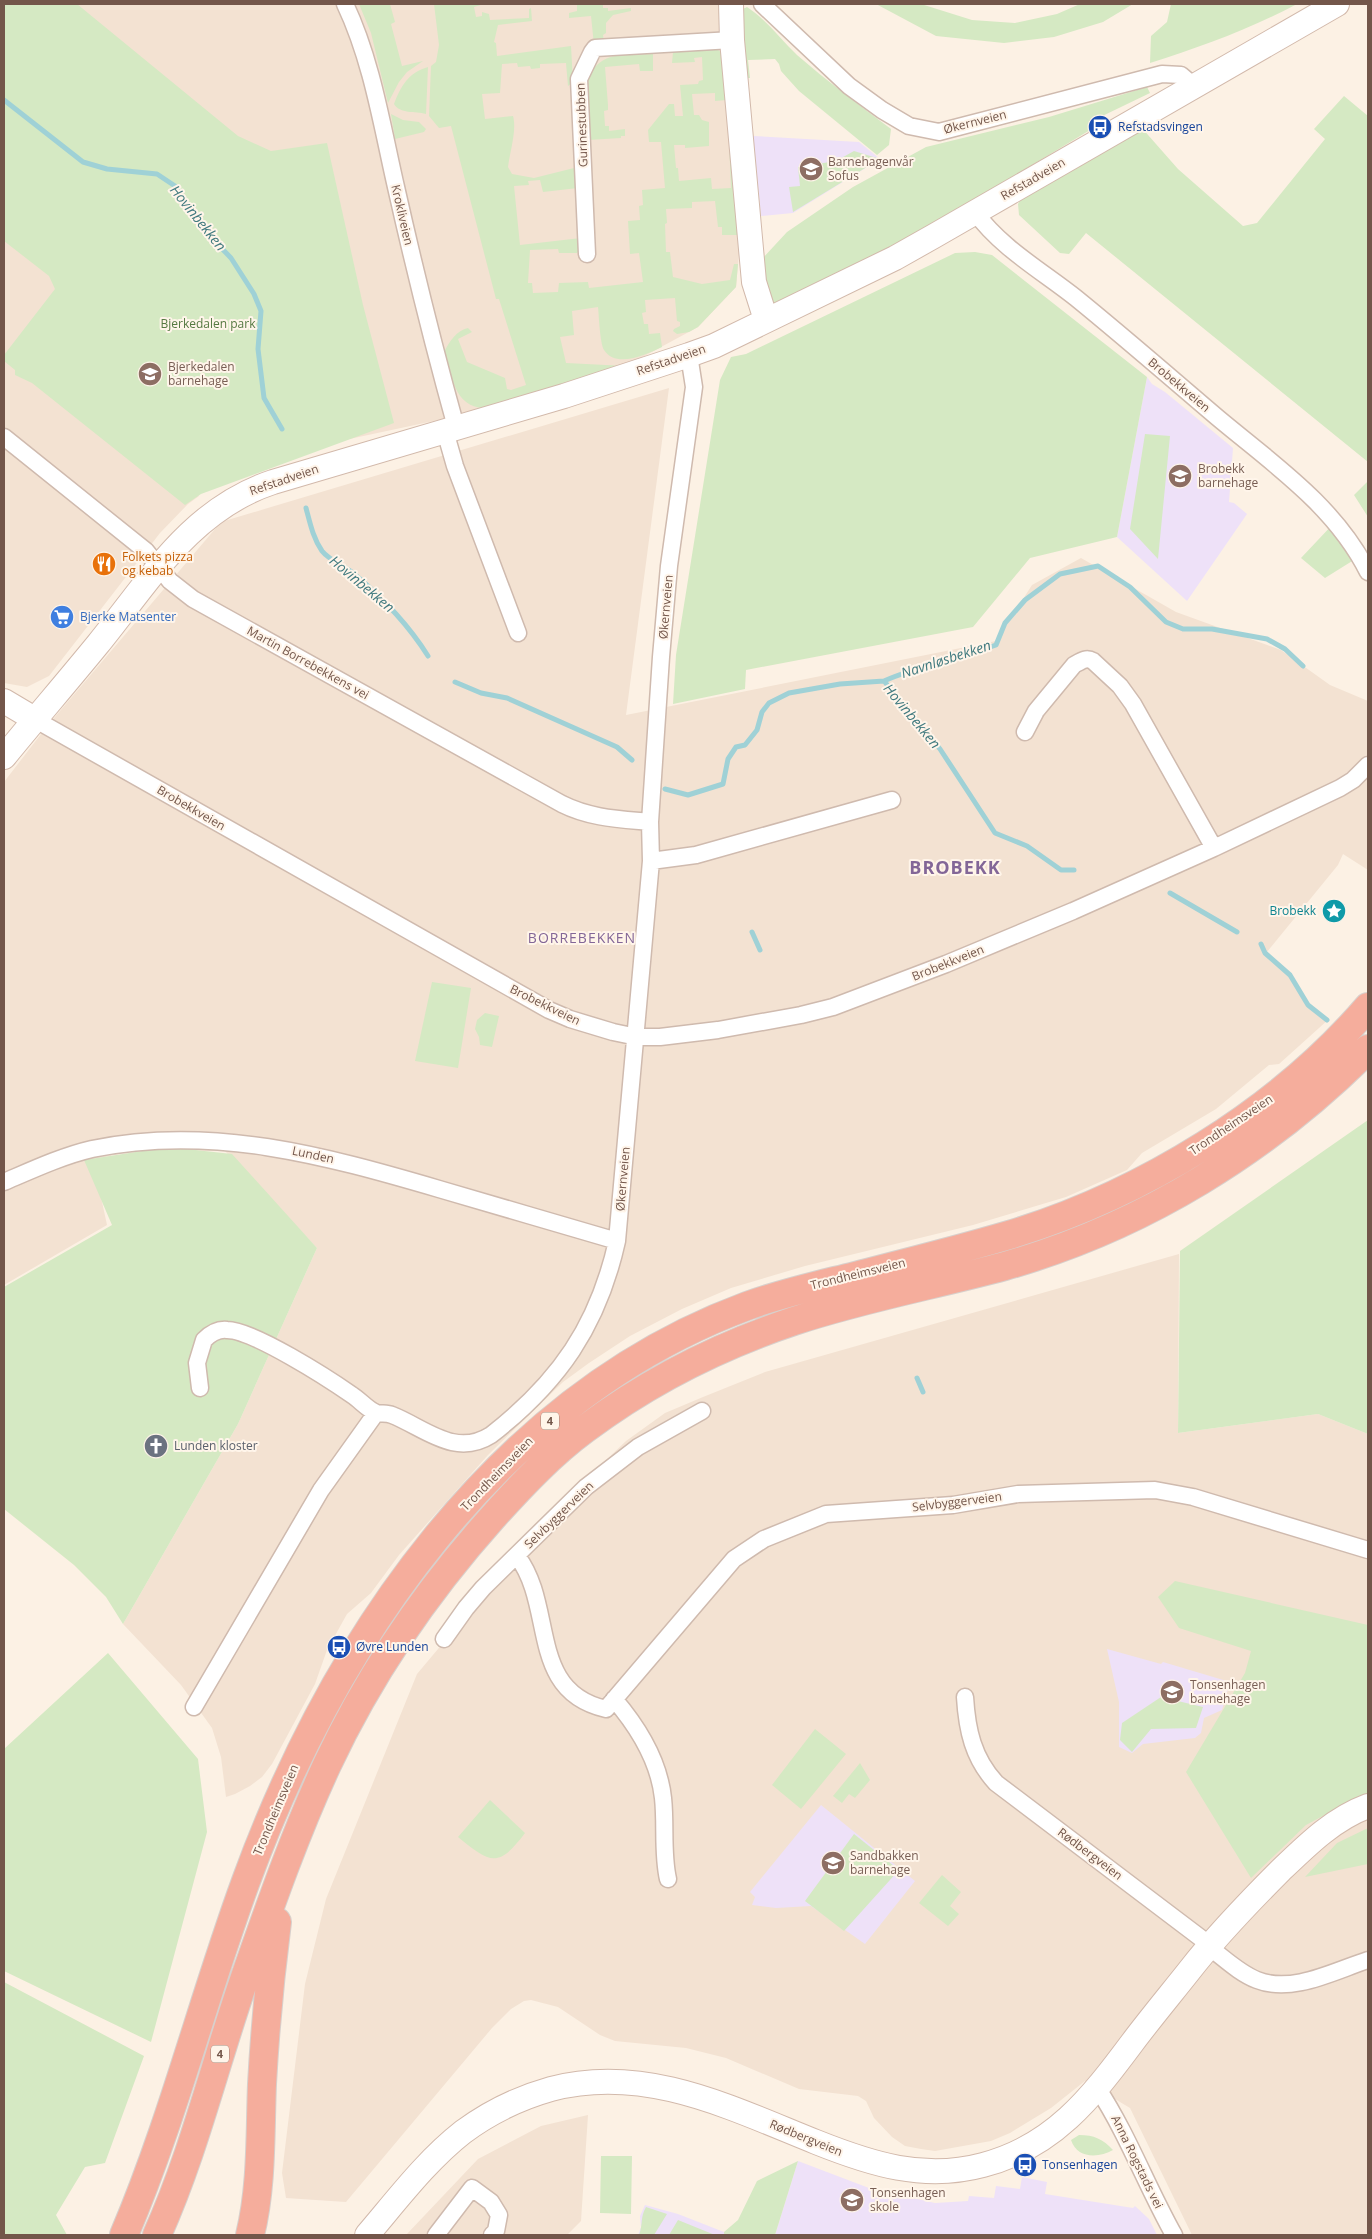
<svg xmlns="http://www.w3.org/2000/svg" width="1372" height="2239" font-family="'Open Sans',sans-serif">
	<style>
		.residential { fill: #f3e2d2 }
		.education { fill: #eee1f8 }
		.green { fill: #d5e9c3 }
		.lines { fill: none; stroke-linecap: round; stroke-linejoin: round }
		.stream { stroke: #9fd1d6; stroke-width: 5 }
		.street-casing { stroke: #cfbaae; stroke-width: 19 }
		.secondary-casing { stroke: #d2b9ab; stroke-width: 26 }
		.highway-casing { stroke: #d8d0cc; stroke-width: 30 }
		.street { stroke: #fff; stroke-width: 16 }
		.secondary { stroke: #fff; stroke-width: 24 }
		.highway { stroke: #f5ad9c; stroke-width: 28 }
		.labels { text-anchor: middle; stroke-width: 4; stroke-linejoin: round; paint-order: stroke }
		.shield { fill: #fff5ea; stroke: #9d867a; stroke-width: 1 }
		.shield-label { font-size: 11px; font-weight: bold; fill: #73564a }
		.street-label { font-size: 12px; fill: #73564a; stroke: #fff5ea }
		.transit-label { font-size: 12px; fill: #164399; stroke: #fff5ea; text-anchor: start }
		.education-label { font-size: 12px; fill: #785e54; stroke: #fff5ea; text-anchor: start }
		.park-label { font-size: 12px; fill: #567942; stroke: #fff5ea }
		.food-label { font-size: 12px; fill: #c56008; stroke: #fff5ea; text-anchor: start }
		.shop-label { font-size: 12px; fill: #366cbe; stroke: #fff5ea; text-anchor: start }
		.culture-label { font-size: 12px; fill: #0d838f; stroke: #fff5ea; text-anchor: end }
		.worship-label { font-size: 12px; fill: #5b616d; stroke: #fff5ea; text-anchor: start }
		.water-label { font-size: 14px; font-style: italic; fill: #417a7f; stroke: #fff5ea }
		.neighbourhood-label { font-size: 14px; letter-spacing: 1px; fill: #836697; stroke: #fff5ea }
		.district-label { font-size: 18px; font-weight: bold; letter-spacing: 1px; fill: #836697; stroke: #fff5ea }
	</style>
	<rect width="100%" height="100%" fill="#fcf1e4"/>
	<path class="residential" d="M72 4H718L742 219 736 287 698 327 626 366 471 413 340 441Z
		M4 225 36 240 199 496 188 504 160 533 49 676 27 687 4 683Z
		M669 388 626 715 996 641 1032 585 1081 558 1176 612 1281 650 1330 685 1368 701V870L1343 854 1338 865 1267 952 1285 968 1306 1006 1329 1019 1279 1064 1269 1065 1216 1109 1142 1153 1127 1170 1066 1197 973 1225 805 1266 731 1288 682 1309 630 1336 589 1363 563 1382 488 1455 399 1555 371 1593 347 1614 327 1650 315 1684 272 1764 262 1777 250 1786 235 1794 226 1797 221 1757 212 1728 181 1685 123 1624 238 1424 317 1248 225 1151 136 1150 93 1160 107 1225 4 1285V782L48 725 221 522Z
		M1179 1254 1178 1433 1318 1414 1368 1434V2235H1192L1130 2108 1085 2081 1051 2108 1010 2133 991 2141 935 2151 921 2149 905 2146 892 2137 874 2118 866 2101 858 2096 799 2089 726 2058 686 2048 615 2041 600 2035 558 2007 531 2000 524 2001 511 2009 492 2028 346 2202 286 2198 282 2173 305 1984 326 1899 417 1674 559 1505 626 1441 665 1413 703 1397 765 1372Z
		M588 2115 581 2221 567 2235H406L478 2159 541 2126Z"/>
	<path class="education" d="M753 136 859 142 880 159 793 213 761 216Z
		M1147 377 1152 384 1165 392 1233 448 1229 502 1234 503 1247 514 1187 601 1117 537Z
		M1107 1649 1161 1664 1163 1662 1230 1682 1222 1710 1204 1718 1201 1733 1195 1738 1143 1744 1132 1753 1119 1747V1702Z
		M821 1805 915 1881 865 1944 811 1906 776 1908 752 1905 755 1897 750 1892Z
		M798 2161 869 2188 935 2203 968 2201 969 2196 994 2198 996 2186 1020 2189 1022 2177 1047 2182 1045 2194 1133 2208 1135 2206 1149 2219 1157 2235H775Z
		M645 2205 678 2214 724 2232V2235H638L641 2227 640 2216Z"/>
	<path class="green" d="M4 4H77L238 136 271 151 327 143 363 305 394 423 201 494 185 505 32 383 15 375V370L4 361V355L55 289 49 276 4 241Z
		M359 4H390L395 22 391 24 402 66 423 61 407 72 399 82 388 103 371 33Z
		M434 4H484L474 7 476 17 482 16V12L489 14 490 20 529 18V9L531 8 532 21 498 25 494 42 496 43 497 56 571 46 573 82 568 86 566 63 540 64V68L531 69 530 66 518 67 517 63 502 64 500 93 482 94 485 119 513 116C517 130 510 151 508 167L512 174 534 178 578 167V188L543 192 540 180 528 181 529 185 514 186 520 245 581 238V248L577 253H559L558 249 530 250 528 283H532L533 293 558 292 559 283 588 282 589 288 643 282 639 253 630 254 628 221 640 220 639 206 643 205 642 190 665 188 661 142H649L648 130 669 104H674L675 116H683L680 85 698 84 699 81 703 80 702 57 694 58 695 62 672 63 673 52 717 49 723 54 727 100 715 101V93L692 94 694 115H699L702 120 709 122V146L685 148V145H674L676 168H678L679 181 711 178 712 189 731 188 729 141 734 142 739 235H722V227H718L715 201 692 202V208L666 209 667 223 665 224 666 252H670L673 277 702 284 730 280 734 264H738L736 287 698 327 689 332 677 334 673 331 674 329 680 326V322L677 321 675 298 645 300 646 312 642 313 644 324H648L649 334 660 333 662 347C648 354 616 369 604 350 600 343 599 317 598 307L572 311 574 335 560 337 566 363 626 366 484 408C454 407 452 375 444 352 449 342 457 330 468 328L472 332 458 339 467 362 505 378 507 389 511 390 526 385 499 299H496L451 126 439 128 429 116 431 66 436 62 439 45Z
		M577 4H603V8H608V11L631 8V11L613 15 606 23V33L603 35 604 42 594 45 591 16 569 18V13L577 11Z
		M876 4H921L972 20 1015 23 1057 14 1080 4H1133L1103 22 1054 37 1004 43 936 36Z
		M1171 4H1297C1250 29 1201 47 1150 63L1151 36 1167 22Z
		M747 7C767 20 780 39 797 55 827 81 859 105 891 129L889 145 877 155 799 91 781 71 779 64 775 59 748 60 750 78H745L743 9Z
		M653 54V71H640L639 64 605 67 608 105V110L604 111 605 126H609V131L625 129V136H621V138L588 140 587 79C601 50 625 55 653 54Z
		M428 67 426 114C415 111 400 114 394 104 401 86 408 73 428 67Z
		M1147 87 1150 93 1092 121 1095 127 966 205 874 256 774 306 767 302 762 259 787 232 853 187 926 147 1049 117Z
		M1344 96 1368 116V462L1086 233 1069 254 1060 253 1019 215 1018 204 1023 195 1141 127 1178 169 1243 226 1257 223 1325 139 1314 129Z
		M391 114 403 120 419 122 426 129 424 132 395 139Z
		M854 151 880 159 793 212 789 187 800 186 798 167 836 161Z
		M975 252 992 255 1147 377 1117 537 1030 558 973 627 746 670 745 689 673 704 676 655 720 380 731 357 746 354 955 253Z
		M1145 434 1170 436 1158 559 1130 529Z
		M1368 481V517L1354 495Z
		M1334 523 1357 558 1325 578 1301 558Z
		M432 982 471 988 458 1068 415 1061Z
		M485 1013 499 1016 492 1047 480 1045 479 1037 475 1029 477 1020Z
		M1368 1120V1434L1318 1414 1178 1433 1180 1251Z
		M168 1147 232 1154 317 1248 238 1424 123 1624 106 1597 74 1565 4 1509V1287L112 1225 84 1160Z
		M1175 1581 1368 1625V1795L1347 1803 1306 1825 1251 1878 1186 1772 1245 1673 1251 1651 1179 1628 1158 1597Z
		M108 1653 198 1759 207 1832 151 2042 4 1971V1749Z
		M1161 1697 1203 1707 1196 1728 1151 1729 1132 1752 1120 1740 1122 1723Z
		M815 1729 846 1754 801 1809 772 1785Z
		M860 1763 870 1780 855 1798 849 1794 842 1803 833 1796Z
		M490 1800 525 1833C498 1869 490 1863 458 1837Z
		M1368 1828V1864L1305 1877 1337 1843Z
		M854 1834 899 1870 844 1931 805 1901Z
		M942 1875 961 1892 950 1906 959 1914 948 1926 919 1903Z
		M4 1982 144 2056 105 2163 85 2167 56 2215 67 2235H4Z
		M1079 2135C1094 2135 1103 2139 1113 2150 1099 2158 1077 2159 1071 2140Z
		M601 2156H632L631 2214 600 2213Z
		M798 2161 775 2235H724V2232L738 2220 757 2181Z
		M646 2207 667 2214 654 2235H639C643 2225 640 2217 646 2207Z
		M678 2220 715 2235H669Z"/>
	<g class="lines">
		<path class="stream" d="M4 100 83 162 107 169 157 174 175 186 206 232 231 258 254 294 261 311 258 349 264 398 282 429
			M306 508C310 523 313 538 322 551 329 560 344 566 353 573 383 598 408 624 428 656
			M884 681C920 665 959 659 996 645L1005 623 1025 600 1060 574 1098 566 1130 587 1166 622 1183 629H1212L1267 639 1285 649 1303 666
			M455 682 481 693 507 698 617 747 632 760
			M665 789 688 795 723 784 728 759 736 747 745 745 757 730 762 712 769 703 789 693 840 684 884 681 940 749 995 833 1027 846 1061 870H1074
			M1170 893 1237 932
			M752 932 760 950
			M1261 944 1265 953 1290 975 1308 1005 1327 1020
			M917 1378 923 1392"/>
		<g class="street-casing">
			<path id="street" d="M345 4C372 61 382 126 396 187 414 267 434 348 456 427
				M762 4 849 86 882 110 909 126 939 132 1162 74 1181 75 1194 86
				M975 212C1001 248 1042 271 1076 298 1124 337 1171 378 1218 418 1273 464 1335 506 1368 572
				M587 254 579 79 592 52 595 48 732 40
				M445 431 455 466 518 633
				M4 437 146 551 170 581 193 599 562 804C590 818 618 819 650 822
				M36 720 549 1010 570 1019 613 1032 637 1037H660L718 1030 801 1015 833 1007 946 964 1073 911 1214 848 1340 788 1353 780 1368 765
				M1025 732 1036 711 1074 665C1081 661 1086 657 1093 661L1120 686 1133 704 1214 848
				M651 861 696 855 892 800
				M4 1182C32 1170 62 1156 92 1149 211 1124 326 1156 439 1189 498 1206 558 1224 617 1241
				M200 1388 197 1363 204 1340C210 1334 218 1329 227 1330 253 1330 329 1379 352 1395 360 1400 369 1411 377 1413 382 1414 387 1413 392 1415 425 1428 455 1458 491 1435 559 1382 598 1326 617 1241L651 861 650 822 661 657 669 566 694 387 689 355
				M517 1556C556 1607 527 1691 606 1709L734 1559 764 1539 826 1514 953 1505 1018 1494 1155 1490 1193 1497 1368 1550
				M444 1639 466 1608 483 1588 586 1487 638 1447 702 1411
				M965 1697C967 1730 973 1758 996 1783L1210 1945
				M614 1699C638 1727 659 1761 663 1798 666 1825 662 1853 668 1879
				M194 1707 321 1490 376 1413
				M1209 1947C1224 1958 1239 1973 1257 1980 1292 1994 1334 1971 1368 1960
				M1098 2089C1128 2135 1147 2187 1174 2235
				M436 2235 472 2188 491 2202 499 2215 496 2231 492 2235"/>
		</g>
		<g class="secondary-casing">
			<path id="secondary" d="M731 4 732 40 754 282 766 320
				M4 701 36 720
				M4 757C35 719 67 682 98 644 150 580 191 509 273 482L564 396 689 355 714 346 895 258 934 236 1337 4
				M367 2235C397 2200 426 2161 463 2132 490 2112 519 2098 551 2089 645 2064 731 2108 816 2142 871 2164 924 2181 983 2165 1053 2147 1091 2098 1132 2043 1150 2019 1170 1995 1189 1971 1217 1935 1248 1903 1280 1871 1307 1845 1333 1819 1368 1806"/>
		</g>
		<g class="highway-casing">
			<path id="highway" d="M124 2235C173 2120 203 1998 246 1881 334 1640 498 1398 747 1306 782 1293 819 1285 855 1276 906 1263 958 1250 1009 1235 1141 1195 1278 1112 1368 1007
				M157 2235C194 2153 215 2063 245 1977 270 1906 295 1834 327 1765 370 1673 425 1593 493 1517 521 1486 551 1454 585 1429 649 1381 719 1346 794 1321 863 1298 935 1285 1005 1266 1143 1227 1267 1150 1368 1049
				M250 2235C262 2186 260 2134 262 2084 265 2029 270 1976 277 1922"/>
		</g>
		<use href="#street" class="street"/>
		<use href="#secondary" class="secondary"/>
		<use href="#highway" class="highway"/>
	</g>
	<defs>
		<g id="bus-disc" transform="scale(1.25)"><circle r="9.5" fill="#1a4fb4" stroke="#fff5ea"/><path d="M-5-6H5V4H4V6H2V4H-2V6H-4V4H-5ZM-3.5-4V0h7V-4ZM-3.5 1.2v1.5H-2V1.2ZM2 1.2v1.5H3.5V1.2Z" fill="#fff"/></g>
		<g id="school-disc" transform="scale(1.25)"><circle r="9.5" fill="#8d6e63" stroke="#fff5ea"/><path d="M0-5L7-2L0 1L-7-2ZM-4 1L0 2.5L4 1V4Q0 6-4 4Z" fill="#fff"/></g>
		<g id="restaurant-disc" transform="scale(1.25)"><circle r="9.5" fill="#e8710a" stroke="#fff5ea"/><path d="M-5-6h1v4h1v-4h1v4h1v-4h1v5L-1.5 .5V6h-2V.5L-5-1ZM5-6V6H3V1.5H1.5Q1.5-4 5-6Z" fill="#fff"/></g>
		<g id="supermarket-disc" transform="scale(1.25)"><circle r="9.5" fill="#3f7fe0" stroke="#fff5ea"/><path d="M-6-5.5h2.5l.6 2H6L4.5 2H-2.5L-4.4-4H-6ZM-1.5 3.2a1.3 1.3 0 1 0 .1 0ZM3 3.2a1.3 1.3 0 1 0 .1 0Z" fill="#fff"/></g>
		<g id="sight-disc" transform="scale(1.25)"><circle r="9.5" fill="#0f9aa8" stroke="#fff5ea"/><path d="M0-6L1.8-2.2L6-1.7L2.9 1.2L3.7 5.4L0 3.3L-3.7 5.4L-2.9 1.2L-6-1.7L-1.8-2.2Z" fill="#fff"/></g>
		<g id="church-disc" transform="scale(1.25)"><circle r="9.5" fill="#6b7280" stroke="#fff5ea"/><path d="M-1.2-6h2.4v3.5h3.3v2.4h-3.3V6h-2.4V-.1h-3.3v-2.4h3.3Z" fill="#fff"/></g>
	</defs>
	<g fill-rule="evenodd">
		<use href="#bus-disc" x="1100" y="127"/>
		<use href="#school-disc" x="811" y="169"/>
		<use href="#school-disc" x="150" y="374"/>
		<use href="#school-disc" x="1180" y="476"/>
		<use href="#restaurant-disc" x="104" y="564"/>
		<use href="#supermarket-disc" x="62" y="617"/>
		<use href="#sight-disc" x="1334" y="911"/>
		<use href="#church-disc" x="156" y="1446"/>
		<use href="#bus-disc" x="339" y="1647"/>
		<use href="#school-disc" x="1172" y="1692"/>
		<use href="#school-disc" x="833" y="1863"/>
		<use href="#bus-disc" x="1025" y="2165"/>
		<use href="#school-disc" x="852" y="2200"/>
	</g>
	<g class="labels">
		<g class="shield">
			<rect x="541" y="1412.5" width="18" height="17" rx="4"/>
			<rect x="211" y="2045.5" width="18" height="17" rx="4"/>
		</g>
		<g class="shield-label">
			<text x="550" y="1425">4</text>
			<text x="220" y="2058">4</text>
		</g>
		<g class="street-label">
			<text transform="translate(975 122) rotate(-14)" y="4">Økernveien</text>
			<text transform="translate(582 125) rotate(-92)" y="4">Gurinestubben</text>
			<text transform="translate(1033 179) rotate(-30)" y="4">Refstadveien</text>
			<text transform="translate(402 215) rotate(77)" y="4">Krokliveien</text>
			<text transform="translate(671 360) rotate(-19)" y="4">Refstadveien</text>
			<text transform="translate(1179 385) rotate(40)" y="4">Brobekkveien</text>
			<text transform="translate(284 480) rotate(-19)" y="4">Refstadveien</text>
			<text transform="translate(666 607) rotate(-85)" y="4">Økernveien</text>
			<text transform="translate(308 663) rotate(29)" y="4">Martin Borrebekkens vei</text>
			<text transform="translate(191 808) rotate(30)" y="4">Brobekkveien</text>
			<text transform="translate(948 963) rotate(-22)" y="4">Brobekkveien</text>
			<text transform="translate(545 1005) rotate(26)" y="4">Brobekkveien</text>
			<text transform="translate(1231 1125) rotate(-34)" y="4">Trondheimsveien</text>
			<text transform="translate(313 1155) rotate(12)" y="4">Lunden</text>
			<text transform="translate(623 1179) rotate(-85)" y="4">Økernveien</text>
			<text transform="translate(858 1274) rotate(-14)" y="4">Trondheimsveien</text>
			<text transform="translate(497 1474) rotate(-46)" y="4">Trondheimsveien</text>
			<text transform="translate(957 1502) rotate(-7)" y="4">Selvbyggerveien</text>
			<text transform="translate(559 1515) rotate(-44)" y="4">Selvbyggerveien</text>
			<text transform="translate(276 1810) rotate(-67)" y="4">Trondheimsveien</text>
			<text transform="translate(1090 1854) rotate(37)" y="4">Rødbergveien</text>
			<text transform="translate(806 2138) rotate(22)" y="4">Rødbergveien</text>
			<text transform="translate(1137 2162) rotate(64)" y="4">Anna Rogstads vei</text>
		</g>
		<g class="transit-label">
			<text x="1118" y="131">Refstadsvingen</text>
			<text x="356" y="1651">Øvre Lunden</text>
			<text x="1042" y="2169">Tonsenhagen</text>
		</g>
		<g class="education-label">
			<text x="828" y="166">Barnehagenvår<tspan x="828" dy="14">Sofus</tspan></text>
			<text x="168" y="371">Bjerkedalen<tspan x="168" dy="14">barnehage</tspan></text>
			<text x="1198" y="473">Brobekk<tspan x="1198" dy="14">barnehage</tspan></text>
			<text x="1190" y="1689">Tonsenhagen<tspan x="1190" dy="14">barnehage</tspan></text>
			<text x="850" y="1860">Sandbakken<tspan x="850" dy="14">barnehage</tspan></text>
			<text x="870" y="2197">Tonsenhagen<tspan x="870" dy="14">skole</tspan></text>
		</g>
		<g class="park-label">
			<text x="208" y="328">Bjerkedalen park</text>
		</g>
		<g class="food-label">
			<text x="122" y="561">Folkets pizza<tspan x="122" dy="14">og kebab</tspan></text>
		</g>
		<g class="shop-label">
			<text x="80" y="621">Bjerke Matsenter</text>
		</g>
		<g class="culture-label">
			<text x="1316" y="915">Brobekk</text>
		</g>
		<g class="worship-label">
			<text x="174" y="1450">Lunden kloster</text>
		</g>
		<g class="water-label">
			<text transform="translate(198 218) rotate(51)" y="5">Hovinbekken</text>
			<text transform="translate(362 584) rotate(40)" y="5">Hovinbekken</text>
			<text transform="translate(946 659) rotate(-18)" y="5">Navnløsbekken</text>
			<text transform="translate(912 716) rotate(50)" y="5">Hovinbekken</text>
		</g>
		<g class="neighbourhood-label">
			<text x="582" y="943">BORREBEKKEN</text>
		</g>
		<g class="district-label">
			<text x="955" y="874">BROBEKK</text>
		</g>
	</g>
	<rect width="1372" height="2239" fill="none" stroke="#73564a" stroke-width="10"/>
</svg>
